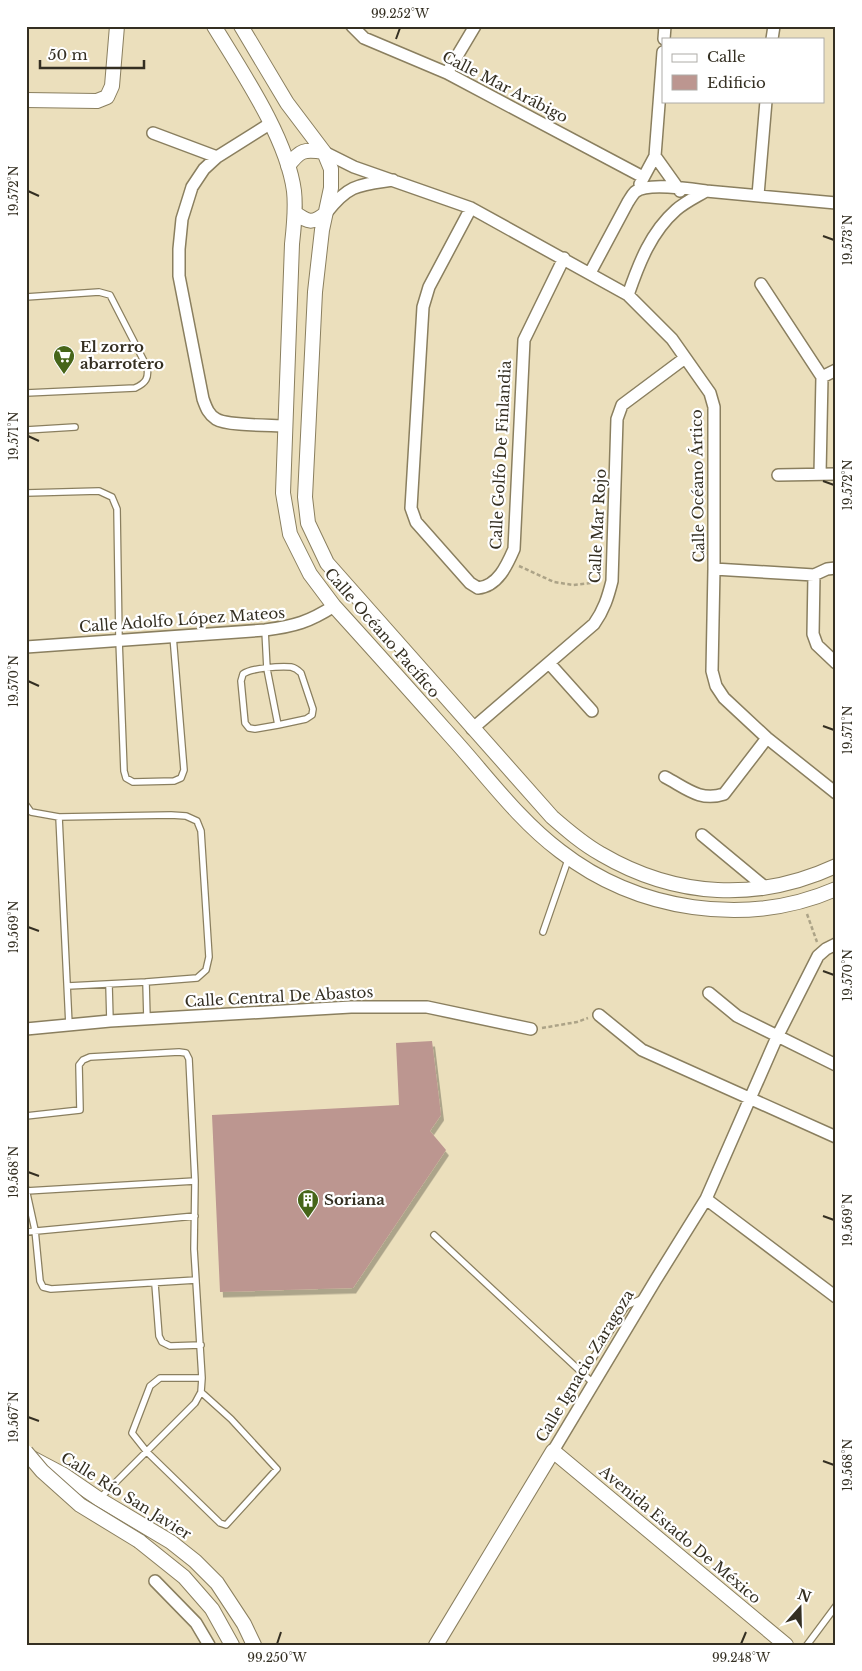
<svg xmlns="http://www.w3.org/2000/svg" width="862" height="1671" font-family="'Libre Baskerville',serif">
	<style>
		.building { fill: #bc9690; filter: url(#shadow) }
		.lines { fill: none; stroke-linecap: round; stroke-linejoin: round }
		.service-casing { stroke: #8a7f5f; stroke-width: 8 }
		.minor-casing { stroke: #8a7f5f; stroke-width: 14 }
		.tertiary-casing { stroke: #8a7f5f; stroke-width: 16 }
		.path { stroke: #aca387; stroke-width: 2.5; stroke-dasharray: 4 2.5; stroke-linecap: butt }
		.service { stroke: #fff; stroke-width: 5.5 }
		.minor { stroke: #fff; stroke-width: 11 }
		.tertiary { stroke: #fff; stroke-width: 14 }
		.tertiary-bridge-casing { stroke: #8a7f5f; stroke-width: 16; stroke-linecap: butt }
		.tertiary-bridge { stroke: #fff; stroke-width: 14 }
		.ticks { fill: none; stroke: #342f22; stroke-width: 2 }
		.labels { text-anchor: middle; stroke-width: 4.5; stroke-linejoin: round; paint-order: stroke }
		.street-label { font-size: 15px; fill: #342f22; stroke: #fff }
		.poi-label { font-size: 15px; font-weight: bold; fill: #342f22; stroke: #fff; text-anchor: start }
		.neatline { fill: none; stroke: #342f22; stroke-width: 2 }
		.ticks-label { font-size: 12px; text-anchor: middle; fill: #342f22 }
	</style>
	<defs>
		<filter id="shadow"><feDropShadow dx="3" dy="5.5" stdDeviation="0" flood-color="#0004"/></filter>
	</defs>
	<rect width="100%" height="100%" fill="#ebdfbc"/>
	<path class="building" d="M432 1041 441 1115 430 1131 446 1150 353 1288 220 1292 212 1115 399 1105 396 1043Z"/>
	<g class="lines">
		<g class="service-casing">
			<path id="service" d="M26 297 99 292 110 295 147 367C149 378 146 383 135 388L26 393
				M26 430 75 427
				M26 493 99 491 112 497 117 509 119 640 124 771 126 778 133 782 174 781 181 778 184 770 173 636
				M265 630 267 669 278 725 306 719 312 715 313 709 301 673C298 670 296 668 291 667 280 666 251 668 243 674L241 681 245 723 249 728 255 729 278 725
				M26 805 31 812 59 817
				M543 932 569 857
				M109 985 110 1021
				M68 986 146 982
				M69 1025 59 817 171 815 186 816 197 821 201 831 209 957 206 970 197 978 146 982 147 1019
				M26 1116 80 1110 79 1065 83 1060 90 1057 179 1052 186 1053 189 1059 195 1181 194 1249 202 1378 201 1392 195 1403 99 1499
				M26 1189 35 1230 40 1281 43 1287 51 1289 196 1280
				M26 1191 195 1181
				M26 1232 195 1216
				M434 1235 593 1383
				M155 1284 159 1336 162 1342 170 1346 201 1345
				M583 1374 626 1306 641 1299
				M201 1392 231 1419 277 1469 226 1525 220 1523 147 1452 132 1433 150 1386 160 1378H202
				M807 1645 836 1606"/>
		</g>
		<g class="minor-casing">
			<path id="minor" d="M352 26 364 38 447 73 643 177
				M664 39 665 26
				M772 39 774 26
				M447 73 475 26
				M271 123 217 157 204 169 192 187 182 219 179 249V276L203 399C206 407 208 414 216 419 227 426 271 425 286 426
				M153 133 217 157
				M324 152 354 167 471 208 628 295 672 339 710 393 714 407V569L712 671 716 686 724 698 767 738 836 793
				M655 156 680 191
				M640 184 655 156 663 52
				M706 191 836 203
				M758 195 766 101
				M471 208 429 287 423 307 411 508 416 522 470 583 478 588C498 586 507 565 514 549L524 340 564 258
				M327 212C349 184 359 185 393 180
				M590 273 628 202C630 199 632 195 635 192 647 182 691 189 706 191 696 197 685 202 676 210 651 232 639 263 628 295
				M761 284 822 377
				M822 377 836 370
				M820 474 822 377
				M778 475 836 474
				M714 569 814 575 827 569 836 568
				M814 575 813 634 817 645 836 663
				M26 647 265 630C295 626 309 622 334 606
				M549 663 592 711
				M472 729 594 624C604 610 608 597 612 581L617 419 622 405 685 358
				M665 777C686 788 700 802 724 794L767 738
				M702 835 766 888
				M709 993 737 1016 836 1065
				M599 1015 642 1050 836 1137
				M26 1029 110 1021 351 1007H427L531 1029
				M706 1199 836 1297
				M553 1451 655 1281 706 1199 777 1037 818 956 826 949 836 944
				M155 1581 196 1623 209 1645"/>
		</g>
		<g class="tertiary-casing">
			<path id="tertiary" d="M214 26C242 72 287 138 294 191 296 209 294 226 292 244L283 493 290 534 310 574 334 606C375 651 415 696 456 742 489 779 520 821 560 851 637 911 746 928 836 889
				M241 26 287 103 324 152 331 169V188L322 230 315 292 305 497 308 523 327 563 552 817C568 831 583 844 601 854 676 898 758 902 836 866
				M26 100 97 101 107 97 112 86 117 26
				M288 166C300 150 304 149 324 152
				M295 213C308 222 312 224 325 214
				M30 1457 64 1475 99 1499 171 1542 195 1561 217 1583 244 1624 254 1645
				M139 1541 184 1577 212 1609 232 1645
				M436 1645 553 1451 786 1645"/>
		</g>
		<path class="path" d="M519 566 554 582 573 585 600 582
			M807 914 817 942
			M542 1028 577 1022 588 1018"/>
		<use href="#service" class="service"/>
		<use href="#minor" class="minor"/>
		<use href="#tertiary" class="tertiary"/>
		<g class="tertiary-bridge-casing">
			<path id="tertiary-bridge" d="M26 1452 42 1471 80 1505 139 1541"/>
		</g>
		<use href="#tertiary-bridge" class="tertiary-bridge"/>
	</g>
	<path class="ticks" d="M396 39 400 28M28 191 39 196M823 236 834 240M28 436 39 441M823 481 834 485M28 681 39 686M823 726 834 730M28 927 39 931M823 971 834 975M28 1172 39 1176M823 1216 834 1220M28 1417 39 1421M823 1461 834 1465M277 1644 281 1632M741 1644 746 1632"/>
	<defs>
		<g id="supermarket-pin" transform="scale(1.125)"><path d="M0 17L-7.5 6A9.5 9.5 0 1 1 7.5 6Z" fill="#466519" stroke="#fff"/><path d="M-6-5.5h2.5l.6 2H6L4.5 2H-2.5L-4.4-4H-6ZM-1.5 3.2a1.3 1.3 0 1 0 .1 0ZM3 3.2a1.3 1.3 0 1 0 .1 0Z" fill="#fff"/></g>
		<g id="building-pin" transform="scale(1.125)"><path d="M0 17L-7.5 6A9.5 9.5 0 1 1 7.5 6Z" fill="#466519" stroke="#fff"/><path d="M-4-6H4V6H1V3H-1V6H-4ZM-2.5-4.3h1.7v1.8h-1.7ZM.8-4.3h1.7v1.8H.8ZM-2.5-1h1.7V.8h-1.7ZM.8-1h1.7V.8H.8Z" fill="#fff"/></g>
	</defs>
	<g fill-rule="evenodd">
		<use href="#supermarket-pin" x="64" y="356"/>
		<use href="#building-pin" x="308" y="1200"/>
	</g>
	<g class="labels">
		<g class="street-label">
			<text transform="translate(505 87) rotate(27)" y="5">Calle Mar Arábigo</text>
			<text transform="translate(501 455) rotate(-87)" y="5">Calle Golfo De Finlandia</text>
			<text transform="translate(698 486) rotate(-91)" y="5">Calle Océano Ártico</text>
			<text transform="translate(598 526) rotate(-87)" y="5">Calle Mar Rojo</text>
			<text transform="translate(182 620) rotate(-4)" y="5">Calle Adolfo López Mateos</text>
			<text transform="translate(382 633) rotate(49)" y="5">Calle Océano Pacífico</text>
			<text transform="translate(279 997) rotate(-3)" y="5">Calle Central De Abastos</text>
			<text transform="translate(585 1366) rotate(-59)" y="5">Calle Ignacio Zaragoza</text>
			<text transform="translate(126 1496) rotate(32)" y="5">Calle Río San Javier</text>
			<text transform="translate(680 1535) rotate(40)" y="5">Avenida Estado De México</text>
		</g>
		<g class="poi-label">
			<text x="80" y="352">El zorro<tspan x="80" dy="17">abarrotero</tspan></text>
			<text x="324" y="1205">Soriana</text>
		</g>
	</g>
	<rect width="862" height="1671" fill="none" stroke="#ffffff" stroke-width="55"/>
	<rect x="662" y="38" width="162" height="65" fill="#ffffff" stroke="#aeaca7"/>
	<rect x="672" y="54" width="25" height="8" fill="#ffffff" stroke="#aeaca7"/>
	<text x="707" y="62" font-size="15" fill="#342f22">Calle</text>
	<rect x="672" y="75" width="25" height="15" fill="#bc9690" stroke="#aeaca7"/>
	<text x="707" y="88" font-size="15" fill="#342f22">Edificio</text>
	<g transform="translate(800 1608) rotate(20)" stroke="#ffffff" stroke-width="4" paint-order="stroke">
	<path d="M0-4L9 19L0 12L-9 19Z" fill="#342f22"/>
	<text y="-8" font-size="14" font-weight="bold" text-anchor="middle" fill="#342f22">N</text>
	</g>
	<path d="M40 60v8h104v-8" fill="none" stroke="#342f22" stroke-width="2.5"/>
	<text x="48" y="60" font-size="15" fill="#342f22" stroke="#ffffff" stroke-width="4" paint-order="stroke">50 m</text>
	<rect x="28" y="28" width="806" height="1616" class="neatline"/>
	<g class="ticks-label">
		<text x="400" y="18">99.252°W</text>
		<text transform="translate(14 191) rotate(-90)" y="4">19.572°N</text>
		<text transform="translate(848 240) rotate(-90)" y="4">19.573°N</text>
		<text transform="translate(14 436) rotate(-90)" y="4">19.571°N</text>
		<text transform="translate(848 485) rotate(-90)" y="4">19.572°N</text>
		<text transform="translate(14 681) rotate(-90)" y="4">19.570°N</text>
		<text transform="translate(848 730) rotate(-90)" y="4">19.571°N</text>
		<text transform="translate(14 927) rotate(-90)" y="4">19.569°N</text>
		<text transform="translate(848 975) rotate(-90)" y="4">19.570°N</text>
		<text transform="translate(14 1172) rotate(-90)" y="4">19.568°N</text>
		<text transform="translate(848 1220) rotate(-90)" y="4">19.569°N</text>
		<text transform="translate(14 1417) rotate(-90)" y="4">19.567°N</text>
		<text transform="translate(848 1465) rotate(-90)" y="4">19.568°N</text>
		<text x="277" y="1662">99.250°W</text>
		<text x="741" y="1662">99.248°W</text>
	</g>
</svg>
